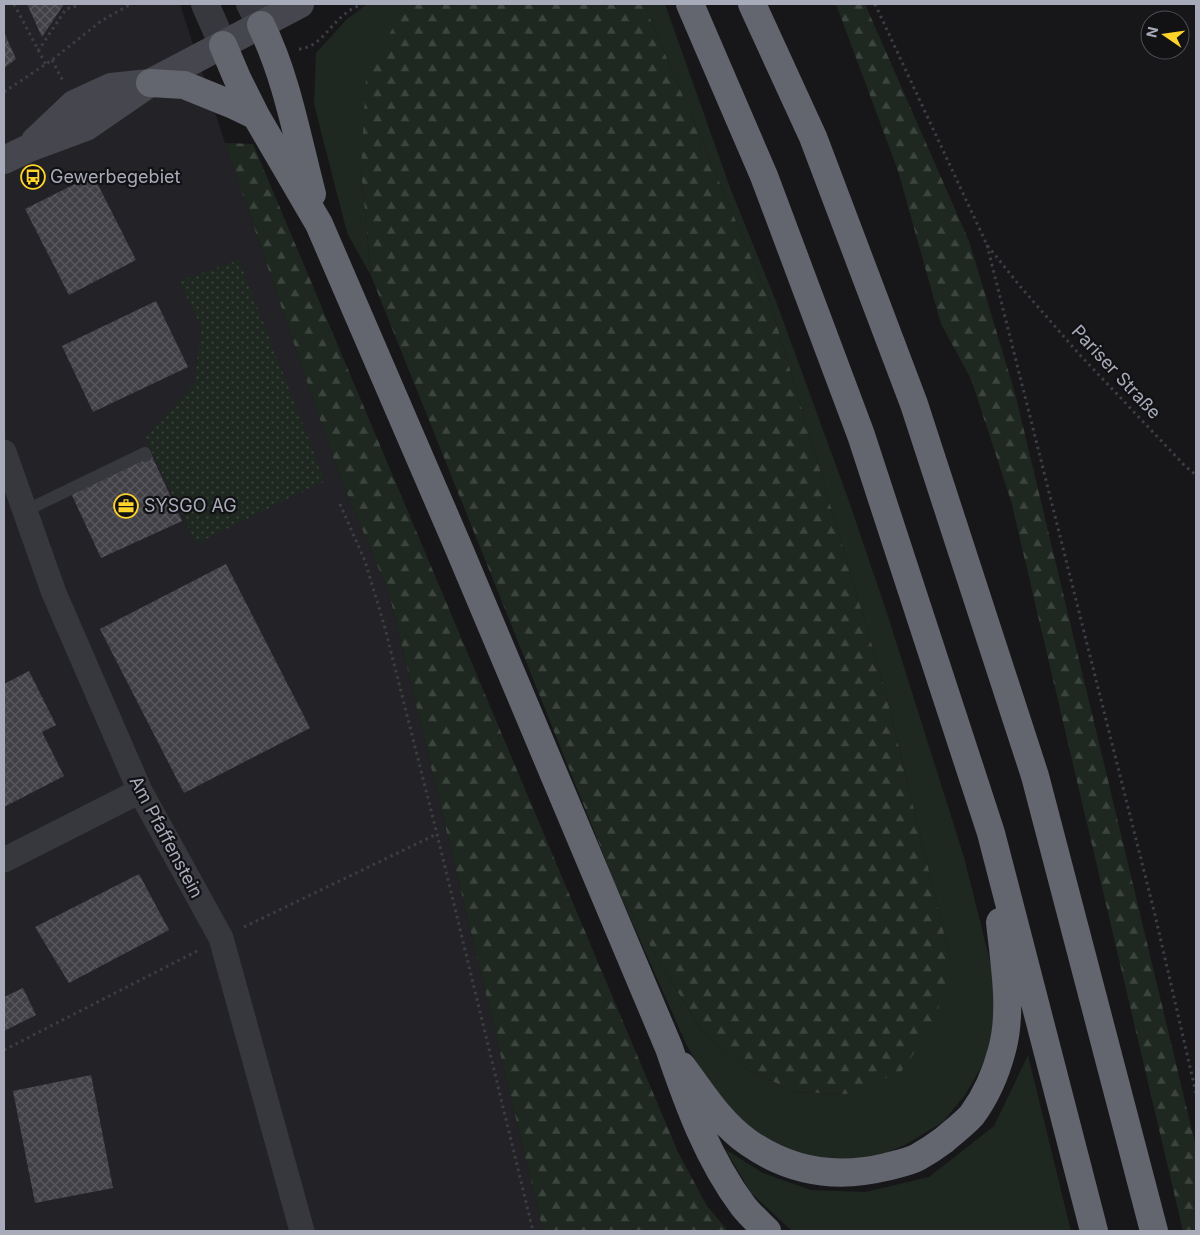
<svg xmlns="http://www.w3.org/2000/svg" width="1200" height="1235" font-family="Inter,sans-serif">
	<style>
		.built { fill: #232226 }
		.green { fill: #1e2720 }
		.forest { fill: url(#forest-firs) }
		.garden { fill: url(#garden-dots) }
		.building { fill: url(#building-cross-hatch) }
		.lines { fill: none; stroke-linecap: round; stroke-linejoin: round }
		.path { stroke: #3d3e45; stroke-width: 3; stroke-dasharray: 2.5 4; stroke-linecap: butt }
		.service { stroke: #37373e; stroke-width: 12 }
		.minor { stroke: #37373e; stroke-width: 25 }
		.tertiary { stroke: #37373e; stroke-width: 28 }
		.secondary { stroke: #45464e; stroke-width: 28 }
		.motorway { stroke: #63656f; stroke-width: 28 }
		.labels { text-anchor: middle; stroke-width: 4.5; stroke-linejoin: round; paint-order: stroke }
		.poi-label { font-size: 18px; fill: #a8abba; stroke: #121114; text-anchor: start }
		.street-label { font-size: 18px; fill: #a8abba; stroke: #121114 }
	</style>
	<defs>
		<pattern id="forest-firs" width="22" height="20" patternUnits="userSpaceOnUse" patternTransform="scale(1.25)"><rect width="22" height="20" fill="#1e2720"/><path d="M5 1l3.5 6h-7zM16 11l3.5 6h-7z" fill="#3c443e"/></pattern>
		<pattern id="garden-dots" width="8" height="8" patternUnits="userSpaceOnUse" patternTransform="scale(1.25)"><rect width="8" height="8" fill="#1e2720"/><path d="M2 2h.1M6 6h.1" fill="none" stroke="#3c443e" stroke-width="1.8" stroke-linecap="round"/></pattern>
		<pattern id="building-cross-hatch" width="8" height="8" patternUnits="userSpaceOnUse" patternTransform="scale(1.25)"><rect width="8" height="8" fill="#414046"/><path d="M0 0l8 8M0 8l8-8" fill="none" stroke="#5a595f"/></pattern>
	</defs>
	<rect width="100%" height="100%" fill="#171619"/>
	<path class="built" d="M4 4H180L225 143 338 472 389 593 543 1231H4Z"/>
	<path class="green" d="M367 4H409L400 15 361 170 371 276 347 233 314 104 316 53 347 19Z
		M644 4H665L731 190 776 301 849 501 887 613 964 857 993 973 996 1017 986 1059 965 1095 943 1122 905 1145 876 1157 830 1162 783 1149 745 1124 708 1082 686 1044 617 888 663 968 702 1031 747 1069 795 1092 846 1094 951 962 884 686 770 302Z
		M1028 1055 1071 1231H792L751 1193 725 1149 763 1173 811 1190 865 1192 929 1177 994 1126Z"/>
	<path class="forest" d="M409 4H644L770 302 884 686 951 962 934 1024 901 1072 846 1094 795 1092 747 1069 702 1031 663 968 617 888 371 276 361 170 366 77 400 15Z
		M836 4H865L969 241 1015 393 1196 1147V1231H1183L1011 501 971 379 941 324 898 171Z
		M225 143 253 144 678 1152 707 1206 728 1231H543L389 593 338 472Z"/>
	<path class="garden" d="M239 260 325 481 196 544 145 438 195 382 201 326 179 281Z"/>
	<path class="building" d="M27 4H64L42 37Z
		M4 32 16 59 4 68Z
		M93 175 136 260 69 295 25 209Z
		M156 301 188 367 93 412 62 346Z
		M151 454 182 521 101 558 70 491Z
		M226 564 310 728 184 793 100 629Z
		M29 671 56 725 42 732 64 776 4 807V684Z
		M139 874 169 930 69 983 35 927Z
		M23 988 36 1015 4 1031V997Z
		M91 1075 113 1188 35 1203 13 1091Z"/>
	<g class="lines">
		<path class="path" d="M14 4 46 65
			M875 4 987 245 1019 285 1079 354 1186 467 1196 475
			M299 49C320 47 329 26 345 14 349 10 356 7 362 4
			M38 51 66 9 80 5
			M52 60 63 81
			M4 92 52 60 101 21 131 4
			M987 245 1155 915 1196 1093
			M340 504 365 561 385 628 437 834 533 1231
			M244 927 437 834
			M4 1050 199 950"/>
		<path class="service" d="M25 511 145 453 146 456"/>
		<path class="minor" d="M4 452 54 593 140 791 221 938 302 1231
			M4 860 140 791"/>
		<path class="tertiary" d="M205 4 223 45
			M250 4 261 25"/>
		<path class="secondary" d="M35 141 74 104 111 87 149 83
			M4 160 27 149 86 127 150 83 300 4"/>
		<path class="motorway" d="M690 4 764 176 861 435 991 833 1094 1231
			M752 4 813 137 914 404 1035 776 1154 1231
			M261 25C287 78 297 137 312 194
			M223 45 237 78 256 116 319 224 457 544 669 1048C688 1104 708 1159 743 1206 750 1215 759 1223 767 1231
			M150 83 184 85 231 104 256 116
			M682 1066C702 1093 721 1124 749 1143 791 1172 837 1179 886 1167 897 1164 909 1162 918 1157 927 1152 936 1146 944 1140 953 1132 964 1124 972 1115 986 1096 996 1073 1002 1050 1013 1010 1004 962 1000 922"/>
	</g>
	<defs>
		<g id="bus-ring" transform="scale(1.25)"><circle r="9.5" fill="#121114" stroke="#fed32a" stroke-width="1.5"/><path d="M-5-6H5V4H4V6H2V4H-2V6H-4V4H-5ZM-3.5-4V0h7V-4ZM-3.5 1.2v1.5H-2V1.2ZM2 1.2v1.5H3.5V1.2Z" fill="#fed32a"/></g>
		<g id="office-ring" transform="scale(1.25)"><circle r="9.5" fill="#121114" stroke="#fed32a" stroke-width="1.5"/><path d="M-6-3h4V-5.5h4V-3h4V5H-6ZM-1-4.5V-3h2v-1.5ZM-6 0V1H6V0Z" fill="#fed32a"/></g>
	</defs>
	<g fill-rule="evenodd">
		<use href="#bus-ring" x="33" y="177"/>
		<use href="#office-ring" x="126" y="506"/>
	</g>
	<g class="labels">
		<g class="poi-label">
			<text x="50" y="183">Gewerbegebiet</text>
			<text x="144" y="512">SYSGO AG</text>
		</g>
		<g class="street-label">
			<text transform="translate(1116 372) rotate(47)" y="6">Pariser Straße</text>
			<text transform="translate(166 837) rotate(62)" y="6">Am Pfaffenstein</text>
		</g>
	</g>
	<rect width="1200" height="1235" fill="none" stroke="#a8abba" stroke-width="10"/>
	<g transform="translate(1165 35) rotate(283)"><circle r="24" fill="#121114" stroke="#4e4f56"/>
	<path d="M0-4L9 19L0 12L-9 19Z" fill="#fed32a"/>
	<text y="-8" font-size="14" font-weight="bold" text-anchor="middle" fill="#a8abba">N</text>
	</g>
</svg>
